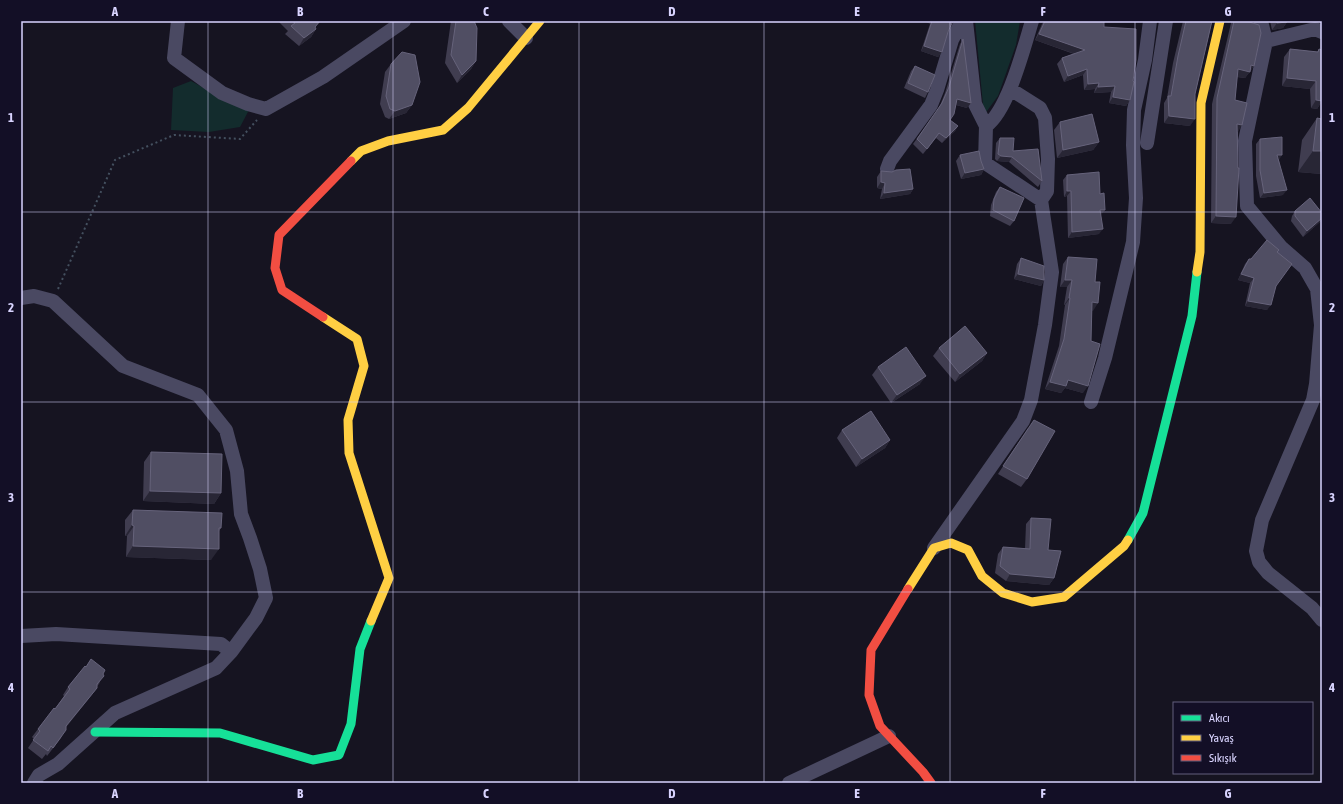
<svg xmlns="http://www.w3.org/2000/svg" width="1343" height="804" font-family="'Asap Condensed',sans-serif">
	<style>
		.green { fill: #132c2d }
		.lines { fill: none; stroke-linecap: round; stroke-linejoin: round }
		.path { stroke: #44505f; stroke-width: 2; stroke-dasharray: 2 3; stroke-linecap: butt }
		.street { stroke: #4a4962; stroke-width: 14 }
		.fast { stroke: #16e098; stroke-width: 9 }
		.slow { stroke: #ffcf43; stroke-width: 9 }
		.jam { stroke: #f24e42; stroke-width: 9 }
		.wall { fill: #403d50 }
		.shaded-wall { fill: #282635 }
		.building { fill: #504e63; stroke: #66637b }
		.grid { fill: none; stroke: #d9d4ff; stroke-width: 1; stroke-opacity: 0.55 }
		.neatline { fill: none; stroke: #d9d4ff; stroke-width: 1.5 }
		.grid-label { font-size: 13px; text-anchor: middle; font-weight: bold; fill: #d9d4ff }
	</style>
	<rect width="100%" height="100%" fill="#161421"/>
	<path class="green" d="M975 21H1020L1016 45 998 96 984 115Z
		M191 81 219 96 249 110 240 127 209 132 171 130 173 88Z"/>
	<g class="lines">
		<path class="path" d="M58 289 115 160 174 135 240 139 257 120"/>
		<path class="street" d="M178 21 174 58 222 93 248 104 266 109 323 77 404 21
			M509 21 526 38
			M966 21 975 104 986 126 985 163 1041 200
			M1261 21 1266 41 1245 141 1247 206 1281 247 1305 268 1317 289 1321 325 1316 384 1313 400 1262 520 1256 551 1259 562 1268 573 1312 608 1322 620
			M1266 41 1315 29 1322 32
			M986 126C1008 111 1024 47 1032 21
			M1147 143 1166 21
			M887 169 890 161 931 105 937 90 952 40 962 21
			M21 298 34 296 53 301 123 366 198 395 226 430 237 471 241 514 250 538 260 569 266 598 256 618 231 652
			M1091 402 1105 358 1133 242 1136 198 1133 145 1134 110 1145 60 1150 21
			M934 548 1023 421 1031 400 1045 325 1052 272 1041 200 1047 191 1048 159 1045 118 1040 108 1010 89
			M21 636 56 634 221 644 231 652 216 668 115 713 58 764 39 775 34 783
			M789 783 889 736"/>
		<path class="fast" d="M1128 540 1143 513 1192 316 1197 272
			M95 732 220 733 313 760 339 755 351 724 360 649 371 621"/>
		<path class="slow" d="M351 161 361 151 388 141 443 130 468 108 540 21
			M1197 272 1200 252 1201 103 1220 21
			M323 317 357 339 364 366 348 420 349 453 389 578 371 621
			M908 589 934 548 951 543 968 550 982 576 1003 593 1032 602 1064 597 1124 546 1128 540"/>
		<path class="jam" d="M323 317 282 290 275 268 279 235 351 161
			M908 589 871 650 869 695 880 726 923 772 931 783"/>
	</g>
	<path class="wall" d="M278 21H320L315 28 316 29 311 37 299 46 285 34 288 31Z
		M451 21H474L476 61 471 69 457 83 445 63Z
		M927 21H953L948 32 942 52 938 57 921 51 930 24 927 22Z
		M1044 21H1104V27L1130 100 1126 106 1109 103 1111 92 1094 93 1095 89 1084 90 1083 75 1064 82 1057 64 1062 58 1074 54 1035 40 1042 24Z
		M1183 21H1212L1195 94 1190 126 1164 123V103L1167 98 1173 63Z
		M1231 21H1246L1254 66 1245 78 1237 77 1235 100 1238 132 1231 224 1211 223 1212 104 1231 23Z
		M1270 21H1287V22L1283 28 1272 30Z
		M963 39 967 108 956 105 950 120 958 126 955 131 942 143 936 138 923 154 913 144 939 108 945 93 960 44Z
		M1290 49 1317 52 1319 49 1322 101 1317 109 1311 108 1310 89 1282 86 1284 57Z
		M391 64 412 105 406 113 389 119 385 117 380 104 385 72Z
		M915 66 928 92 925 98 904 88 911 71Z
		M1317 118 1322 174 1298 172 1302 140Z
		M1060 122 1099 142 1093 150 1057 158 1054 130Z
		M1000 138 1042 181 1038 187 1009 162 997 161 995 159 996 143Z
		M1260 139 1279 160 1283 195 1260 198 1256 176V144Z
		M960 155 981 161 984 169 981 175 961 179 956 161Z
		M881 171 913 189 910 194 880 199 882 189 877 188V177Z
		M1067 175 1101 215 1099 234 1068 238 1067 196 1064 197 1063 180Z
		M1000 187 1014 221 1010 226 990 216 991 205 996 192Z
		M1295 211 1321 221 1303 237 1291 221 1292 216Z
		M1277 252 1276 286 1267 310 1245 306 1250 283 1238 280 1245 264 1249 259H1251Z
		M1068 257 1093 311 1092 310 1083 393 1065 388 1061 393 1045 389 1059 346 1065 305H1064L1067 287H1060L1063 264Z
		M1021 258 1044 280 1041 286 1014 279 1017 264Z
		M939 348 987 353 982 361 955 382 933 356Z
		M878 367 920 384 891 403 872 375Z
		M1028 428 1027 479 1021 487 998 474Z
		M842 430 890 440 885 448 856 467 837 438Z
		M151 452 221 493 214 504 143 501 144 462Z
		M133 510 221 528 219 531 211 560 126 557 127 536H125V520Z
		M1031 518 1048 550 1054 578 1049 585 1006 581 995 573 998 554 1003 547 1025 549 1026 524Z
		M86 667 103 674 99 684 97 686V688L66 727 61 738 47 756 46 754 42 759 28 748 34 739 32 737 38 729 55 709 64 696 63 695 68 687Z"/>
	<path class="shaded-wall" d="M320 21 312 32 316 29 311 37 299 46 304 38Z
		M928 21H931L930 24 927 22Z
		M1287 22 1283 28 1272 30 1277 23Z
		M1039 34 1085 50 1081 56 1035 40Z
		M924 46 942 52 938 57 921 51Z
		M476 61 471 69 457 83 462 75Z
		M1251 65 1254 66 1245 78 1233 76 1238 69Z
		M1087 69 1083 75 1064 82 1068 76Z
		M1287 78 1316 81 1310 89 1282 86Z
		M1099 83 1095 89 1084 90 1088 84Z
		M1115 86 1111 92 1094 93 1098 87Z
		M1113 97 1130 100 1126 106 1109 103Z
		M957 99 971 103 967 108 953 104Z
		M1316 100 1322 101 1317 109 1311 108Z
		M412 105 406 113 389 119 395 111Z
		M1169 116 1195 119 1190 126 1164 123Z
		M1237 124 1242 125 1238 132 1233 131Z
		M958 126 955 131 942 143 946 138Z
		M1099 142 1093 150 1057 158 1063 150Z
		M1313 151H1322V174L1298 172Z
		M1277 155H1282L1279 160Z
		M1001 156 1012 157 1009 162 997 161Z
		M984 169 981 175 961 179 965 173Z
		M881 182 885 183 882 189 877 188Z
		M913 189 910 194 880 199 884 193Z
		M1287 190 1283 195 1260 198 1264 193Z
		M1067 191H1071L1067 196 1064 197Z
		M1100 210H1105L1101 215Z
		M1216 216 1236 217 1231 224 1211 223Z
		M1322 218V220L1321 221 1303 237 1307 231Z
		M1103 229 1099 234 1068 238 1072 232Z
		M1018 274 1044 280 1041 286 1014 279Z
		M1241 274 1254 278 1250 283 1238 280Z
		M1065 280H1072L1067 287H1060Z
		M1069 298H1070L1065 305H1064Z
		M1248 301 1271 305 1267 310 1245 306Z
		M1092 302 1098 303 1093 311 1087 309Z
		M987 353 982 361 955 382 960 374Z
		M926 376 920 384 891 403 897 395Z
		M1068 380 1088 386 1083 393 1065 388 1061 393 1045 389 1050 382Z
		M890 440 885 448 856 467 862 459Z
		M150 491 221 493 214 504 143 501Z
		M132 525 134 526 127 536H125Z
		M133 546 219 549 211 560 126 557Z
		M1010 574 1054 578 1049 585 1006 581Z
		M97 688 91 696 61 734 66 726Z"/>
	<path class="building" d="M292 21H320L315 27 316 29 304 38 291 26 295 23Z
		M456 21H474L477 28 476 61 462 75 451 55Z
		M932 21H953L948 32 942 52 924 46Z
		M1045 21H1104V27L1136 29V60L1133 81 1134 82 1130 100 1113 97 1115 86 1098 87 1099 83 1088 84 1087 69 1068 76 1062 58 1085 50 1039 34Z
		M1186 21H1212L1195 94V119L1169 116 1168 96H1171L1178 56Z
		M1234 21H1246L1259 25 1261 33 1254 66 1251 65 1250 72 1238 69 1235 100 1247 103 1242 125 1237 124 1238 168H1239L1236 217 1216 216 1217 98Z
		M1276 21H1287V22L1277 23Z
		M963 39 971 103 957 99 954 114 950 120 958 126 946 138 939 133 927 149 917 139 942 103 949 87Z
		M1290 49 1318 52 1319 49 1322 50V101L1316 100V81L1287 78Z
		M402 52 415 55 420 82 412 105 395 111 390 109 386 96 391 64Z
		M915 66 935 75 928 92 908 83Z
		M1092 114 1099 142 1063 150 1060 122Z
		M1317 118 1322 119V151H1313Z
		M1282 137V155H1277L1287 190 1264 193 1260 170V139Z
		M1000 138H1014L1013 151 1038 149 1042 181 1012 157 1001 156 998 154Z
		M979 151 981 161 984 169 965 173 960 155Z
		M910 169 913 189 884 193 885 183 881 182V171L892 172 896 170Z
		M1099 172 1100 194 1104 193 1105 210H1100L1103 229 1072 232 1071 191H1067V175Z
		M1000 187 1024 198 1014 221 993 210 994 199Z
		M1310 198 1322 213V218L1307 231 1295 216V211Z
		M1267 240 1279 250 1277 252 1292 264 1276 286 1271 305 1248 301 1254 278 1241 274 1249 259H1251Z
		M1068 257 1097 259 1095 282H1100L1098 303 1092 302 1091 341 1100 344 1088 386 1068 380 1066 386 1050 382 1064 339 1070 298H1069L1072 280H1065Z
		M1021 258 1044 266V280L1018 274Z
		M965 326 987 353 960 374 939 348Z
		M906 347 926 376 897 395 878 367Z
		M871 411 890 440 862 459 842 430Z
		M1034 420 1055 431 1027 479 1003 466Z
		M151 452 222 454 221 493 150 491Z
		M133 510 222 513 221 528H219V549L133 546 134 526 132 525Z
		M1031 518 1051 519 1048 550 1061 551 1054 578 1010 574 1000 566 1003 547 1030 549Z
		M91 659 105 670 103 674 104 676 97 684V688L66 726V730L53 748 51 746 48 751 33 740 40 731 38 729 54 708 55 709 70 689 68 687 85 666 86 667Z"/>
	<path class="grid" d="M208 21V783M393 21V783M579 21V783M764 21V783M950 21V783M1135 21V783M21 212H1322M21 402H1322M21 592H1322"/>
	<rect width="1343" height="804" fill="none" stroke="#130f26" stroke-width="44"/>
	<rect x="1173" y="702" width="140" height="72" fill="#130f26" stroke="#625e7d"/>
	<rect x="1181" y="715" width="20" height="6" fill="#16e098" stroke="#625e7d"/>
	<text x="1209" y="722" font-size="12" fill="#d9d4ff">Akıcı</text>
	<rect x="1181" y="735" width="20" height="6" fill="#ffcf43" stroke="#625e7d"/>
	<text x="1209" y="742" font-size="12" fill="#d9d4ff">Yavaş</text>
	<rect x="1181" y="755" width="20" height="6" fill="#f24e42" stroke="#625e7d"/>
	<text x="1209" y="762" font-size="12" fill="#d9d4ff">Sıkışık</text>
	<rect x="22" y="22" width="1299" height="760" class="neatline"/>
	<g class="grid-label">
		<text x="115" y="16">A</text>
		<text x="300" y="16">B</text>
		<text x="486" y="16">C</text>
		<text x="672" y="16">D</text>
		<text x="857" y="16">E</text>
		<text x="1043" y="16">F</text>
		<text x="1228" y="16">G</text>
		<text x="11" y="122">1</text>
		<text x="1332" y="122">1</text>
		<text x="11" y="312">2</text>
		<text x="1332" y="312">2</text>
		<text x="11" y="502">3</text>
		<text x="1332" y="502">3</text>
		<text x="11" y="692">4</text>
		<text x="1332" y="692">4</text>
		<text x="115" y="798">A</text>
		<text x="300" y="798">B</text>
		<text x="486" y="798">C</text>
		<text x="672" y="798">D</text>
		<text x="857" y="798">E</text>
		<text x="1043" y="798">F</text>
		<text x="1228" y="798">G</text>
	</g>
</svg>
